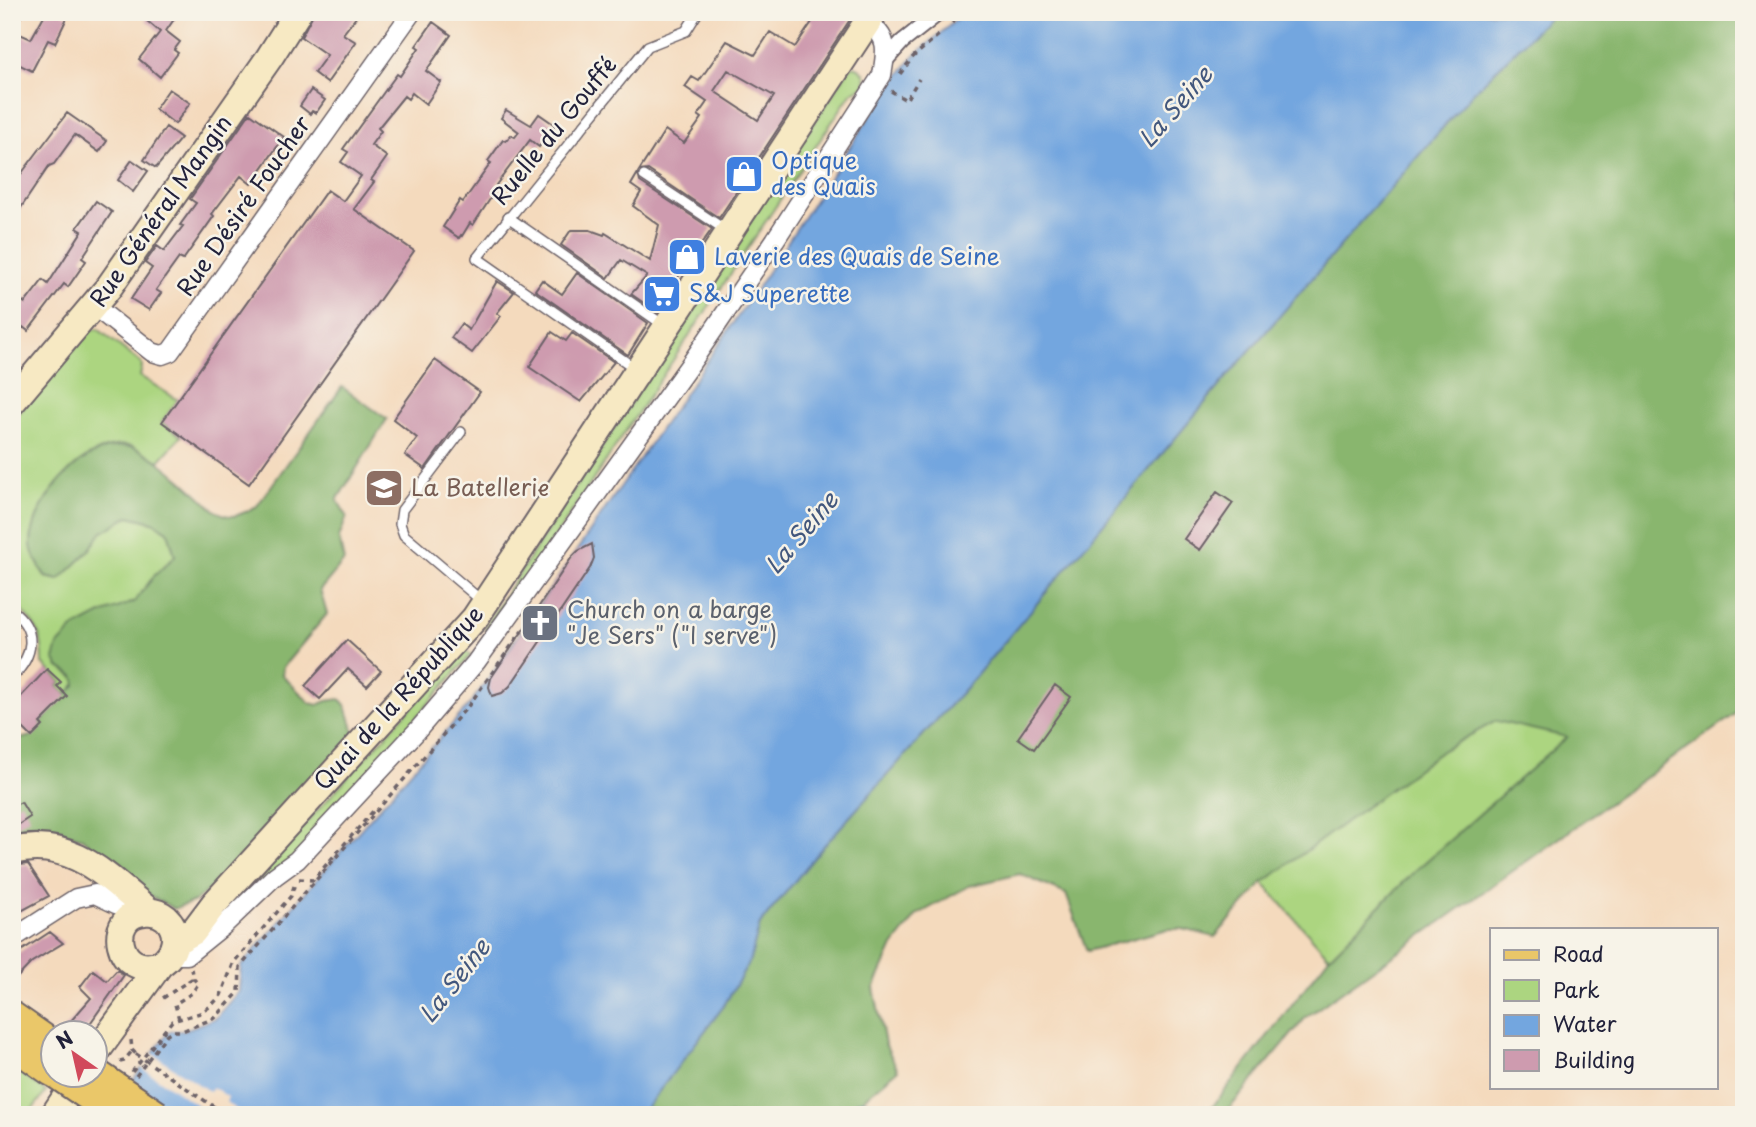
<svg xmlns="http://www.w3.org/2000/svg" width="1756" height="1127" font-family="'Playpen Sans',sans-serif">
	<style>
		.green { fill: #acd580; stroke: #677c5e; stroke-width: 2 }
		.forest { fill: #89b66e; stroke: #566c54; stroke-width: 2 }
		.water { fill: #73a6df; stroke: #4a648d; stroke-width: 2 }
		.pier { fill: #f4dabd }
		.building { fill: #ce9baf; fill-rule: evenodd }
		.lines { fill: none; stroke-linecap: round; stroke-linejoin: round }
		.service-casing { stroke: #6c6268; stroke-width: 12 }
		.pedestrian-casing { stroke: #6c6268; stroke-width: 18 }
		.minor-casing { stroke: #6c6268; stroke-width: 21 }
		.secondary-casing { stroke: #6c6268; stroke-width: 30 }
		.primary-casing { stroke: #6c6268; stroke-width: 32 }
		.path { stroke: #6c6268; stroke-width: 3.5; stroke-dasharray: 5 5; stroke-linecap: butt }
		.service { stroke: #fff; stroke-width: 9 }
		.pedestrian { stroke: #fff; stroke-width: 14 }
		.minor { stroke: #fff; stroke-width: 18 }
		.secondary { stroke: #f7e9c3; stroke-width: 26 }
		.primary { stroke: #eac769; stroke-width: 28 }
		.primary-bridge-casing { stroke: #6c6268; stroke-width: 32; stroke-linecap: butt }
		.path-bridge { stroke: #6c6268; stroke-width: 3.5; stroke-dasharray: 5 5; stroke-linecap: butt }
		.primary-bridge { stroke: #eac769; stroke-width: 28 }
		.labels { text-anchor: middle; stroke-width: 5; stroke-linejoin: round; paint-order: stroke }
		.street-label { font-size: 23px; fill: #22223b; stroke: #f7f3e8 }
		.shop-label { font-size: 23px; fill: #366cbe; stroke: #f7f3e8; text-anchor: start }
		.education-label { font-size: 23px; fill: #785e54; stroke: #f7f3e8; text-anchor: start }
		.worship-label { font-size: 23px; fill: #5b616d; stroke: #f7f3e8; text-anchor: start }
		.water-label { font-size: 24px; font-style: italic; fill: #42577d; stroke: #f7f3e8 }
	</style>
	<rect width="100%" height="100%" fill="#f7f3e8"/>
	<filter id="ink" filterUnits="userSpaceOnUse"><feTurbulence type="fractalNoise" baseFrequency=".0143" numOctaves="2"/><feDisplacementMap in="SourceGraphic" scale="14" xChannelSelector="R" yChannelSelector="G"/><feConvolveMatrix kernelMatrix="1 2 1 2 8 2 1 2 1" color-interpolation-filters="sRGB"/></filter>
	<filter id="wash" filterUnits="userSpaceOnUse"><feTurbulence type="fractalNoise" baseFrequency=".00686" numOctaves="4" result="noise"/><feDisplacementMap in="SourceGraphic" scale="28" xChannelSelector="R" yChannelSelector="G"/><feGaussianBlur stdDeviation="1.57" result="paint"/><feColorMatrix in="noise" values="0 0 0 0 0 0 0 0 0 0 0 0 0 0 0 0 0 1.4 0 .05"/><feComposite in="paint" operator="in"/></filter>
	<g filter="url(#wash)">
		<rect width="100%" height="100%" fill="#f4dabd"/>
		<path class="green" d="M854 66C864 69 867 76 865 86L852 92 493 630 483 629 849 69Z
			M98 329 141 363 142 367 140 376 178 400 162 422 181 436 159 461C150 457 139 448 130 446 85 438 33 501 31 542 31 554 40 567 45 577L59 580 88 552 101 533 129 516 153 522 168 531 175 556 155 575 134 602 59 667 77 680 76 684 67 696 57 686 61 682 43 664C43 630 35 624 12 601V421L91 330Z
			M1744 589 1415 871 1329 957 1263 883 1341 762Z
			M12 616C23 632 27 653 12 668Z
			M464 650 471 655 294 858 220 917Z
			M12 1066 46 1092 28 1115H12Z"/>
		<path class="forest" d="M1554 12H1744V708L1306 1017 1224 1115H1206L1329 957 1415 871 1567 737 1496 721 1443 750 1263 883 1215 937 1183 929H1168L1087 951 1066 894 1020 874 969 886 917 915 893 946 874 988 885 1044 898 1070 862 1100 830 1115H641L723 1007 749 963 760 924 820 850 976 676 1219 386 1471 95Z
			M342 387 387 419 337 500 347 516 339 538 344 561 320 590 327 614 283 667 282 675 310 703 318 705 327 701 340 699 346 706 355 735 215 885 195 901 174 909 152 897 82 838 52 830 27 827 12 834V741L31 736 42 726 40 723 76 684 74 676 59 667 54 659 58 645 74 628 101 614 134 602 155 575 175 556 168 531 153 522 129 516 101 533 88 552 59 580 46 577C40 567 31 554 31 543 33 500 85 439 130 447 153 450 197 495 216 511 233 521 241 514 257 506Z"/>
		<path class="water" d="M965 12H1554L1471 95 1219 386 976 676 820 850 760 924 749 963 723 1007 641 1115H107L167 1034 172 1031H182L216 1018 239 991 241 966 469 705 489 678 756 290 884 95 913 57Z
			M862 1100 909 1114 910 1115H830Z"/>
		<path class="pier" d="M150 1052 210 1092 213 1087 228 1097 226 1102 244 1115H201L197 1112 200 1107 139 1066Z"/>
		<g id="blocks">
			<path class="building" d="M46 12H61L68 16 55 43 48 40 32 71 12 61V50L20 34 31 39Z
				M152 12H179L166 31 180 42 174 50 178 53 160 77 139 59 160 32 146 20Z
				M314 12H360L343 34 356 42 327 83 314 73 327 55 301 37Z
				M798 12H855L719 218 648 170 639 171 665 130 684 143 702 118 698 115 707 102 685 87 692 77 699 81 727 41 755 55 770 32 795 47 812 22ZM728 70 774 96 758 120 714 91Z
				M433 22 451 35 426 71 441 82 426 104 412 93 408 99 404 96 378 128 381 131 371 145 387 157 371 180 374 182 354 209 414 251 249 484 162 422 327 190 343 201 361 176 341 162 348 152 343 149 397 74 400 76 419 48 416 46Z
				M169 89 190 103 175 124 155 109Z
				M311 90 325 100 316 113 312 111 310 114 300 106Z
				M506 110 531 125 539 114 555 125 539 147 530 140 496 185 498 187 473 225 470 223 462 236 461 235 459 238 443 227 460 200 463 202 491 163 488 161 503 140 506 141 511 135 515 137 519 132 501 118Z
				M67 113 107 141 99 152 75 135 54 164 49 166 12 221V186Z
				M250 113 284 137 251 184 241 176 212 214 214 216 183 260 179 258 156 290 161 293 149 310 131 299 152 268 145 263 157 246 164 251 183 226 180 225 196 203 190 199Z
				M166 127 181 138 156 168 144 160Z
				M132 160 148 171 133 192 118 180Z
				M638 173 640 182 712 229 669 290 670 291 657 312 631 294 647 276 621 260 608 278 561 245 571 230H590L604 235 605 233 650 261 659 225 633 206 641 192 631 185Z
				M96 201 112 212 82 258 86 261 68 287 64 284 28 331 23 327 12 340V293L25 303 43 280 48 284 82 231 77 228Z
				M577 273 648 323 628 355 535 290 542 280 562 294Z
				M497 281 514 292 497 313 501 316 472 353 451 338 461 324 469 330Z
				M552 332 566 341 572 333 614 362 581 402 529 367Z
				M435 360 480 392 425 469 405 455 417 438 393 419Z
				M1217 492 1233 503 1200 550 1184 539Z
				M592 544 594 558 590 568 510 686 502 693 492 696 489 687 491 678 572 557 578 551Z
				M347 640 381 671 367 686 348 669 320 699 305 686Z
				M47 669 61 682 57 686 67 696 40 723 43 726 32 737 20 725 12 733V706Z
				M1055 685 1071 697 1034 749 1018 738Z
				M21 802 30 817 12 829V807Z
				M28 864 49 896 12 916V866Z
				M50 932 63 943 32 962 12 983V957Z
				M93 970 107 981 117 970 124 975 84 1032H63L62 1031 91 998 80 987Z"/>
		</g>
	</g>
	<g filter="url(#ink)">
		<use href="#blocks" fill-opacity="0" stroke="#6c6268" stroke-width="2"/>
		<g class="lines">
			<g class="service-casing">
				<path id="service" d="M644 176 727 231
					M508 217 665 326
					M636 369 477 258 648 46 686 31 698 12
					M461 432 402 510 400 524 404 535 483 602
					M12 610C38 630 34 656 12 677"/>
			</g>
			<g class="pedestrian-casing">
				<path id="pedestrian" d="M884 62 902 42 940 12"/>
			</g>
			<g class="minor-casing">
				<path id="minor" d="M12 13 13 12
					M94 306 152 352 162 355 170 352 412 12
					M12 939 76 898 95 894 116 904
					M170 955H187L223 926 275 876 297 860 417 731 476 662 691 363 775 240 882 75C886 52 890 36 867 23"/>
			</g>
			<g class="secondary-casing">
				<path id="secondary" d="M12 402 109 287 269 58 298 12
					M12 851C71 836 107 877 149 911
					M175 942 193 932 214 904 475 618 874 12
					M94 1055 160 964C176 954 181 932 166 918 160 913 152 911 145 912 105 914 116 980 160 964
					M54 1115 81 1074"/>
			</g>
			<g class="primary-casing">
				<path id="primary" d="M12 1016 52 1044
					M12 1044 52 1072"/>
			</g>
			<path class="path" d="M952 23 965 12
				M900 74 913 57 941 33
				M891 91 906 100 919 79
				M299 879 313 880 375 809
				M163 998 193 978
				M179 1019 175 1004 192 993 198 984 193 978 191 969
				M131 1040 132 1050 136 1054
				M120 1062 124 1061 132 1051
				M132 1072 172 1021 200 1013 211 1006 221 995 234 962 291 896 295 883
				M136 1076 167 1034 172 1031H182L215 1018 239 992 240 967 469 705 522 631"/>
			<use href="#service" class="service"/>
			<use href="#pedestrian" class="pedestrian"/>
			<use href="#minor" class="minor"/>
			<use href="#secondary" class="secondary"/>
			<use href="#primary" class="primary"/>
			<g class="primary-bridge-casing">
				<path id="primary-bridge" d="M94 1072 157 1115
					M56 1074 116 1115"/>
			</g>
			<path class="path-bridge" d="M136 1054 226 1115"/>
			<use href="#primary-bridge" class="primary-bridge"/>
		</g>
	</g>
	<defs>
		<g id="shop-square" transform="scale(2.0125)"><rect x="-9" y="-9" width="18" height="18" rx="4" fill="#3f7fe0" stroke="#f7f3e8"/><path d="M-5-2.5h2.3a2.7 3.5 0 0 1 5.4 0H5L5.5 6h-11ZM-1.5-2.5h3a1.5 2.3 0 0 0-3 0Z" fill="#fff"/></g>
		<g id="supermarket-square" transform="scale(2.0125)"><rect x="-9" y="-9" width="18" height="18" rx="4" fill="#3f7fe0" stroke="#f7f3e8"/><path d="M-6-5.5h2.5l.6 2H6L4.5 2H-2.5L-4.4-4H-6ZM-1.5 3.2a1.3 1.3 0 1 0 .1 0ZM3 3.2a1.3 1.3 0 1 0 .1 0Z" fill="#fff"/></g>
		<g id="school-square" transform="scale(2.0125)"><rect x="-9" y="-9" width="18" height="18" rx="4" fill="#8d6e63" stroke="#f7f3e8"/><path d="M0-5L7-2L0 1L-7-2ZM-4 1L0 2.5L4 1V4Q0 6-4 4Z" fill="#fff"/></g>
		<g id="church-square" transform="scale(2.0125)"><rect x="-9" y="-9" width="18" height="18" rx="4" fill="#6b7280" stroke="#f7f3e8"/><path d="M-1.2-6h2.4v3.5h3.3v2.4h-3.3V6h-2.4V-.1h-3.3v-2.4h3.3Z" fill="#fff"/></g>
	</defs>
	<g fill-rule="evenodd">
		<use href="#shop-square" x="744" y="174"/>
		<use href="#shop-square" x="687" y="257"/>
		<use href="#supermarket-square" x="662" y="294"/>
		<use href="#school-square" x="384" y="488"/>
		<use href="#church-square" x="540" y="623"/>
	</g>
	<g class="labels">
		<g class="street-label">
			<text transform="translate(554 131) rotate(-51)" y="8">Ruelle du Gouffé</text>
			<text transform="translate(244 206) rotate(-55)" y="8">Rue Désiré Foucher</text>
			<text transform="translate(161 211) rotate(-55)" y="8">Rue Général Mangin</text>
			<text transform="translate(399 698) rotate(-48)" y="8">Quai de la République</text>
		</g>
		<g class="shop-label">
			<text x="771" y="169">Optique<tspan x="771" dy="26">des Quais</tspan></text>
			<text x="714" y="265">Laverie des Quais de Seine</text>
			<text x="689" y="302">S&amp;J Superette</text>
		</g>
		<g class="education-label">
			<text x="411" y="496">La Batellerie</text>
		</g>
		<g class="worship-label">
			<text x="567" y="618">Church on a barge<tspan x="567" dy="26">"Je Sers" ("I serve")</tspan></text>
		</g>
		<g class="water-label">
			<text transform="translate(1176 107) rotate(-49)" y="8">La Seine</text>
			<text transform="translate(802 533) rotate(-50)" y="8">La Seine</text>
			<text transform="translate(455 981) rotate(-52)" y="8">La Seine</text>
		</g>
	</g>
	<rect width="1756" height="1127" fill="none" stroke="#f7f3e8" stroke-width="42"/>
	<rect x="1490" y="928" width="228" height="161" fill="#f7f3e8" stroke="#a29fa3" stroke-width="2"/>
	<rect x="1504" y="950" width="35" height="10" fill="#eac769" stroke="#a29fa3" stroke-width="2"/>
	<text x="1553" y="962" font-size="21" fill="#22223b">Road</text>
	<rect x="1504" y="980" width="35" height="21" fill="#acd580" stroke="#a29fa3" stroke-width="2"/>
	<text x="1553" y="998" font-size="21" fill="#22223b">Park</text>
	<rect x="1504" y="1015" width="35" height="21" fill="#73a6df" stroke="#a29fa3" stroke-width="2"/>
	<text x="1553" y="1032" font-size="21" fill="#22223b">Water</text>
	<rect x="1504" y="1050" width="35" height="21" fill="#ce9baf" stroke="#a29fa3" stroke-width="2"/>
	<text x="1553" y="1068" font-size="21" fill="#22223b">Building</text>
	<g transform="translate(74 1054) rotate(326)"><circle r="33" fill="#f7f3e8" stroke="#a29fa3" stroke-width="2"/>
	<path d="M0-5L12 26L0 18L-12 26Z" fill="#d1495b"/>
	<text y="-10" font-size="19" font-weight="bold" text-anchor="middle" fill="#22223b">N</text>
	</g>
</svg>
